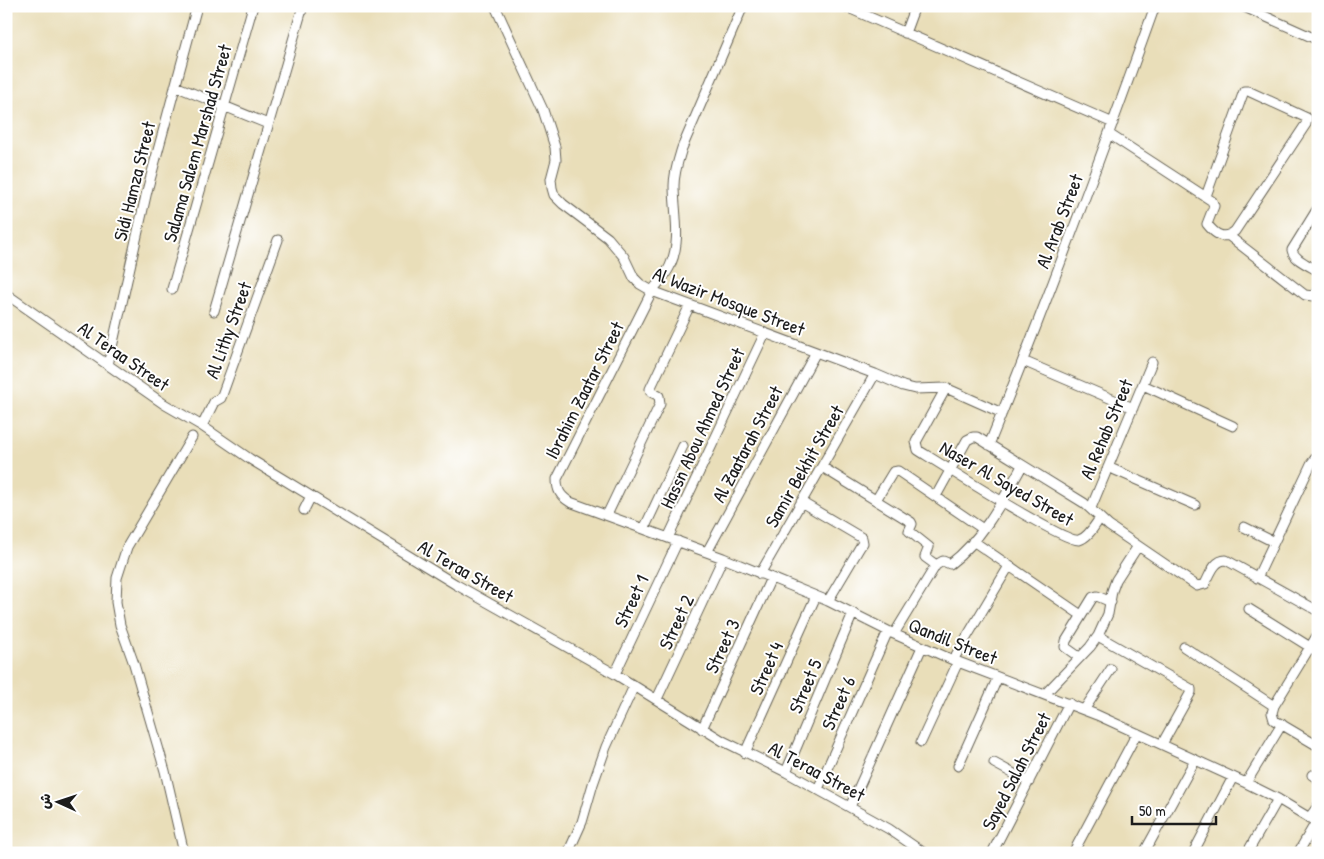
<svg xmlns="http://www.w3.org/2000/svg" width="1324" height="859" font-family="'Patrick Hand','Playpen Sans Arabic',sans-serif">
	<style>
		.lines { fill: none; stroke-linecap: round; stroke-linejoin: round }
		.street-casing { stroke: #646053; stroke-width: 11 }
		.street { stroke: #fff; stroke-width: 9 }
		.labels { text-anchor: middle; stroke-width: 4; stroke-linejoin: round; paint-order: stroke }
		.street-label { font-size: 19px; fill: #1c1c1c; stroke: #fff }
	</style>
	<rect width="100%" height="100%" fill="#fff"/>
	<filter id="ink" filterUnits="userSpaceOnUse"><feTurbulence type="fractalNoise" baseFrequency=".02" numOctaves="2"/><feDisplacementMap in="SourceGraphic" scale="10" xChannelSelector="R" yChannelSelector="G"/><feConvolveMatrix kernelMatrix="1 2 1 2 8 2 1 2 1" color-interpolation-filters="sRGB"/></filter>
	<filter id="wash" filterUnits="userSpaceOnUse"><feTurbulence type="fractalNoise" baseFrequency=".0096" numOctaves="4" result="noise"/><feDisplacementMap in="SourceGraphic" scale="20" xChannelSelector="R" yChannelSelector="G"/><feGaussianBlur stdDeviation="1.12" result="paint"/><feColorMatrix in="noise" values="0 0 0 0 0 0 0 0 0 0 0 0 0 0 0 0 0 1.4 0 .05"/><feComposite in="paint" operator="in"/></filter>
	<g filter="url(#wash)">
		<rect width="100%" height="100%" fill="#e9deb9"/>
	</g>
	<g filter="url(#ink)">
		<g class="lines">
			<g class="street-casing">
				<path id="street" d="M495 6 543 110 555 147 556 160 551 179 552 188 554 195 563 204 608 238 624 257 634 278 640 284 652 291 875 374 903 386 915 389 946 388 1002 413
					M743 6 682 148C678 161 674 172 674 186 674 212 682 240 670 266 666 275 658 283 652 291L557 479C557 490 560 496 570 502L723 558 828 601 894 634 953 660 1097 715 1246 783 1278 799 1318 823
					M844 6 1113 123
					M1242 6 1318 40
					M905 33 915 6
					M175 86 268 124
					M1109 134 1212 201 1214 206 1207 224C1215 234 1223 241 1235 231L1306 124 1307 118 1248 91H1244L1206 196
					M1318 208 1292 250C1294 260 1309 265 1318 271
					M1229 236 1305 295 1313 296 1318 290
					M172 289 253 6
					M6 294 164 404 202 426 250 459 455 584 615 674 723 741 786 772 889 829 924 853
					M214 311 303 6
					M1023 361 1133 408
					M108 365 147 191 197 6
					M1143 385 1233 426
					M946 388 916 442 918 450C939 463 1065 543 1079 540 1088 538 1095 525 1100 518
					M202 426 214 402 221 398 278 240
					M989 445C1048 300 1102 154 1155 6
					M822 467 911 522 912 524 909 531 929 547 925 557 936 565 943 561 950 564C982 540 1003 500 1022 466
					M1108 467 1195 505
					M936 496 967 440 973 437H977L1084 503 1109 526 1197 586 1205 584C1210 575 1214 560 1226 560L1318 611
					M876 500 893 472 898 471 983 529
					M801 502 862 538 863 543 860 547 828 601
					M1091 508 1152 362
					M304 510 311 496
					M607 515 660 404 659 396 651 392 650 389 690 305
					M1244 527 1274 542
					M644 529 683 446
					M668 538 765 333
					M973 541 1081 615
					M707 552 816 352
					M760 574 875 374
					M1257 578 1311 464 1318 455
					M1249 609 1318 652
					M894 634 936 565
					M1318 634 1274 706 1272 713 1274 720 1318 746
					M1098 636 1191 689V692L1162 744
					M1184 647 1274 706
					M1079 657 1065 647 1066 641 1093 597 1097 596 1111 602
					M953 660 1009 566
					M615 674 678 541
					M1045 694 1090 647 1098 636 1108 614 1112 591 1116 580 1138 546
					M657 699 723 558
					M1084 710 1111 669
					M702 729 771 578
					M921 742 958 662
					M745 753 816 596
					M994 763 1029 782
					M958 766 998 677
					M786 772 853 613
					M1312 775 1318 779
					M1246 783 1282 724
					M818 789 888 631
					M850 807 922 647
					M1309 818 1318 806
					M184 853 165 771 134 664 120 625 116 602 117 578 127 547 192 437
					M568 853 582 822 593 784 606 747 634 686
					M992 853 1069 703
					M1073 853 1137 733
					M1144 853 1195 760
					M1193 853 1233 777
					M1247 853 1278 799
					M1298 853 1316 822"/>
			</g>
			<use href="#street" class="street"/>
		</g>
	</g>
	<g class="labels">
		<g class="street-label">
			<text transform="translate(197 143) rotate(-74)" y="7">Salama Salem Marshad Street</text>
			<text transform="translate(134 181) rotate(-76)" y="7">Sidi Hamza Street</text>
			<text transform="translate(1059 221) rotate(-69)" y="7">Al Arab Street</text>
			<text transform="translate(729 301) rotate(21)" y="7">Al Wazir Mosque Street</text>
			<text transform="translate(228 330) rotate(-70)" y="7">Al Lithy Street</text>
			<text transform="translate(124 356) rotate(35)" y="7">Al Teraa Street</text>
			<text transform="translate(584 390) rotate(-63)" y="7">Ibrahim Zaatar Street</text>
			<text transform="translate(702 428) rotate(-65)" y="7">Hassn Abou Ahmed Street</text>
			<text transform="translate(1106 429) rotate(-67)" y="7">Al Rehab Street</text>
			<text transform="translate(747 444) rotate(-62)" y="7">Al Zaatarah Street</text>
			<text transform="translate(804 466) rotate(-60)" y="7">Samir Bekhit Street</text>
			<text transform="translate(1007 483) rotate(30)" y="7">Naser Al Sayed Street</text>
			<text transform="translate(466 571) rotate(30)" y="7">Al Teraa Street</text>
			<text transform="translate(631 601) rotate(-65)" y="7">Street 1</text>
			<text transform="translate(676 622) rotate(-65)" y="7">Street 2</text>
			<text transform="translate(953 641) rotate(22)" y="7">Qandil Street</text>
			<text transform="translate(722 646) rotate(-65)" y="7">Street 3</text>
			<text transform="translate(766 668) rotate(-66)" y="7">Street 4</text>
			<text transform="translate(805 686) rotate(-67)" y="7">Street 5</text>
			<text transform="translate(838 703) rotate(-66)" y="7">Street 6</text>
			<text transform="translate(817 771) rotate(28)" y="7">Al Teraa Street</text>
			<text transform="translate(1016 771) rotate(-63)" y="7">Sayed Salah Street</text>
		</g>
	</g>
	<rect width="1324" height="859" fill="none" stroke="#fff" stroke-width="25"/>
	<g transform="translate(58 802) rotate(273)" stroke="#ffffff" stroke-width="4" paint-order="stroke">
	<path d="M0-4L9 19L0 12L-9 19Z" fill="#1c1c1c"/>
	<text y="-8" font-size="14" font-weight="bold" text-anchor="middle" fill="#1c1c1c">ش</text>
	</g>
	<path d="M1132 816v8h84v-8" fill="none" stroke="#1c1c1c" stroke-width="2.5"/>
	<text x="1139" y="816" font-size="15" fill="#1c1c1c" stroke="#ffffff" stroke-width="4" paint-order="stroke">50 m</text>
</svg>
